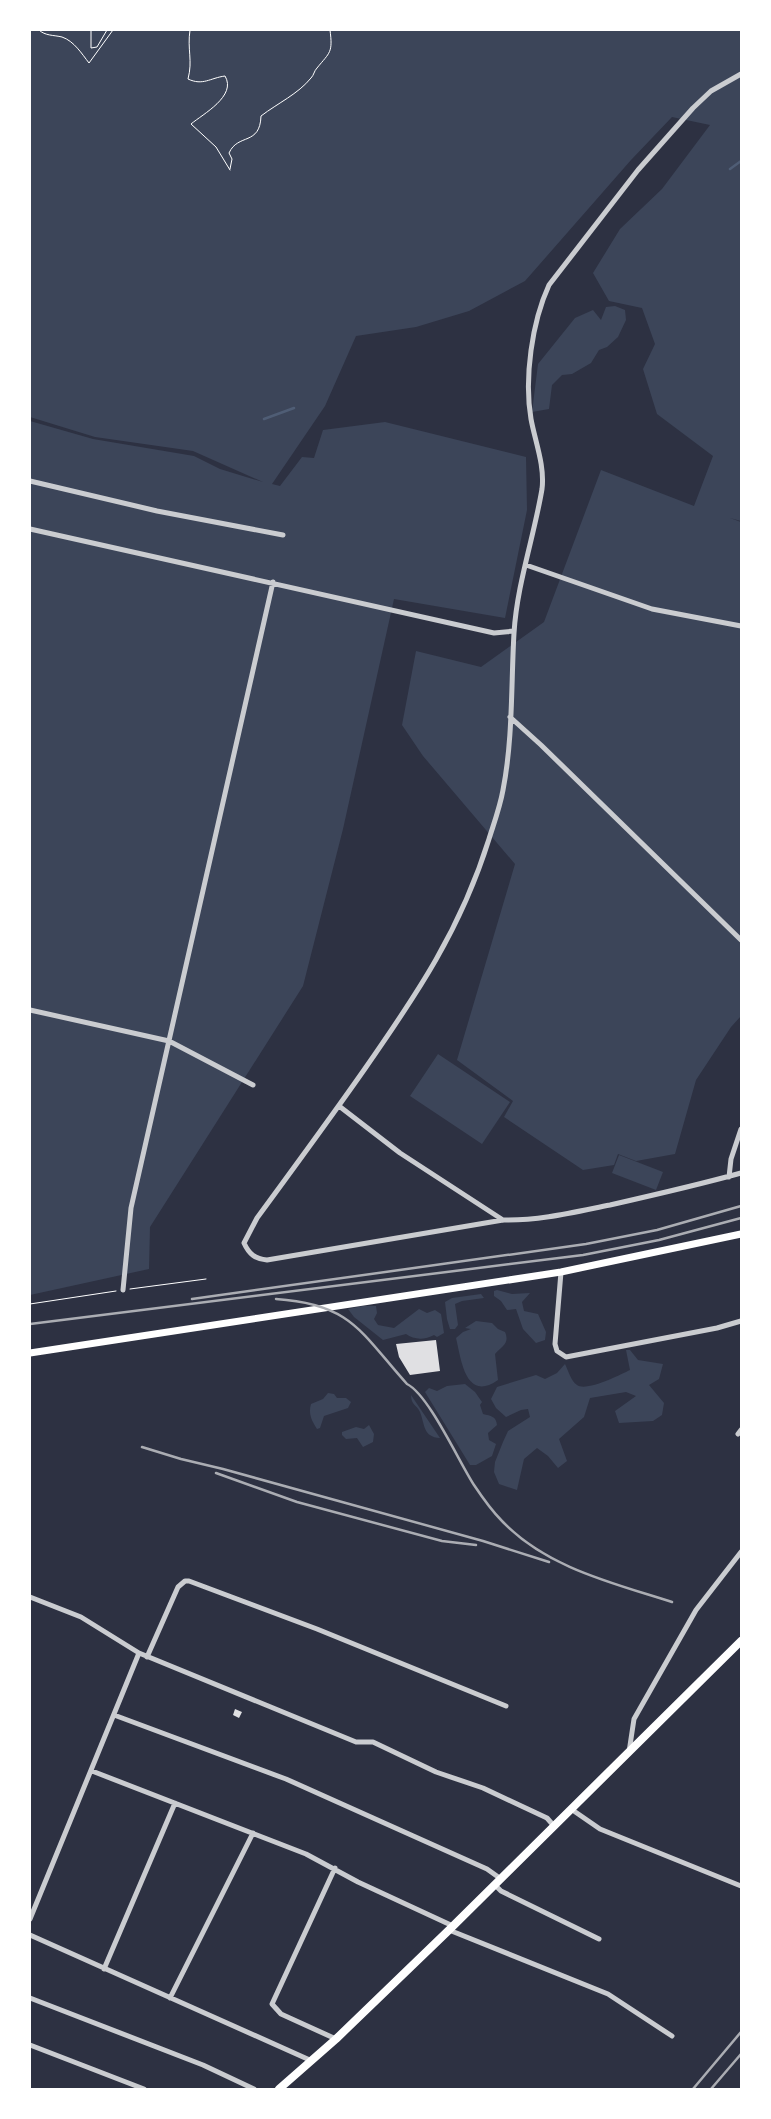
<svg xmlns="http://www.w3.org/2000/svg" width="771" height="2119" font-family="'Noto Sans',sans-serif">
	<style>
		.green { fill: #3c4559 }
		.lines { fill: none; stroke-linecap: round; stroke-linejoin: round }
		.stream { stroke: #4f5d75; stroke-width: 2.5 }
		.building { fill: #e0e0e3 }
		.path { stroke: #fff; stroke-width: 1 }
		.minor { stroke: #caccd0; stroke-width: 5 }
		.secondary { stroke: #fff; stroke-width: 7 }
		.primary { stroke: #fff; stroke-width: 8 }
		.rail { stroke: #abadb3; stroke-width: 2.5 }
	</style>
	<rect width="100%" height="100%" fill="#2d3142"/>
	<path class="green" d="M30 30H741V521L730 518 741 522V1016L731 1027 696 1080 675 1154 636 1161 618 1154 614 1165 583 1170 504 1117 513 1101 457 1060 515 864 423 756 402 725 416 651 481 667 544 622 601 470 694 506 713 456 657 414 643 369 655 344 642 308 609 301 593 273 620 229 662 189 710 125 672 117 631 160 525 281 469 311 416 327 356 336 325 406 272 484 280 486 302 457 314 458 323 430 385 422 526 457 527 510 505 618 394 599 343 829 303 986 150 1227 149 1269 30 1295V421L93 439 194 456 220 469 263 482 193 451 95 437 30 417Z
		M615 306 625 310 626 320 618 337 607 347 599 350 591 363 572 374 562 375 552 385 549 409 532 412 538 364 575 318 593 310 601 320 606 307Z
		M438 1054 510 1102 482 1144 410 1096Z
		M619 1155 663 1172 656 1190 612 1173Z
		M497 1290 512 1294 530 1293 522 1302 524 1311 538 1314 546 1332 545 1340 536 1343 523 1329 516 1309 507 1310 501 1301 494 1296V1291Z
		M481 1294 484 1298 462 1301 455 1304 458 1325 455 1329H450L447 1319 445 1302 452 1298Z
		M363 1306H376L377 1313 374 1319 378 1325 394 1328 419 1309 427 1313 435 1310 441 1314 444 1333 437 1337 434 1335C425 1340 414 1340 406 1334L383 1340 354 1317 348 1309Z
		M476 1321 492 1323 498 1329 505 1332C510 1344 502 1346 495 1354L498 1380C465 1403 461 1358 456 1338L463 1332 471 1329 465 1328Z
		M626 1350H630L638 1360 663 1364 659 1379 649 1385 664 1403 662 1415 653 1421 619 1423 615 1411 636 1396 626 1392 590 1398 584 1417 559 1439 567 1461 558 1468 548 1456 537 1448 524 1459 517 1490 499 1484 494 1472 495 1462 503 1442 508 1431 530 1417 528 1409 521 1410 506 1417 496 1408 491 1399 497 1387 536 1375 545 1379 557 1373 565 1364C568 1370 571 1381 577 1385 586 1392 620 1375 630 1370Z
		M465 1384 475 1392 482 1402 480 1405 483 1414C491 1416 496 1416 497 1425L488 1433 489 1440 496 1444 492 1456 476 1465H470L425 1392 429 1388 437 1391 447 1386Z
		M328 1393 334 1394 337 1398H346L351 1402 348 1408 324 1416 320 1428 317 1429C312 1421 308 1414 311 1404L323 1399Z
		M411 1395 440 1438C423 1437 425 1425 420 1412 417 1405 411 1405 411 1395Z
		M369 1425 374 1434 373 1442 363 1447 357 1438 346 1439 342 1435V1432L356 1427 364 1429Z"/>
	<g class="lines">
		<path class="stream" d="M730 169 741 161
			M264 419 294 408"/>
	</g>
	<path class="building" d="M436 1340 440 1371 410 1375 399 1357 396 1344Z
		M235 1709 242 1712 239 1718 233 1715Z"/>
	<g class="lines">
		<path class="path" d="M39 30C45 36 54 35 62 37 74 41 82 54 89 63L113 30
			M91 30V48L97 47 107 30
			M130 30H145
			M190 30C187 50 193 60 188 79 203 86 210 78 225 76 237 96 203 114 191 124L216 147 230 170
			M230 169 232 159 229 153C238 133 260 146 261 116 278 103 298 94 311 78 314 75 314 71 317 68 330 52 333 53 330 30
			M130 1289 206 1279
			M30 1304 116 1291"/>
		<path class="minor" d="M741 74 711 91 693 108 638 170 549 285C532 322 524 378 531 419 535 441 545 466 542 489 534 537 517 584 514 633 511 685 513 739 503 790 500 807 494 823 489 839 461 929 417 994 364 1070 329 1120 293 1169 257 1218L244 1243C249 1254 255 1259 267 1260L503 1220C539 1221 575 1212 610 1205 654 1195 698 1185 741 1173
			M30 481 157 511 283 535
			M30 529 494 633 514 631
			M526 565 652 609 741 626
			M510 717 541 745 741 940
			M30 1010 169 1041 253 1085
			M339 1106 400 1153 503 1220
			M729 1177 731 1159 741 1129
			M561 1272 555 1344 557 1351 566 1357 717 1328 741 1321
			M123 1290 131 1208 273 582
			M738 1434 741 1430
			M30 1597 81 1617 139 1653 356 1742H373L436 1772 483 1788 547 1818 554 1826
			M147 1657 178 1587 185 1581H189L317 1629 506 1706
			M114 1715 286 1779 487 1869 501 1879
			M629 1752 634 1719 696 1610 741 1552
			M92 1771 306 1854 358 1882 453 1926
			M571 1809 600 1829 741 1886
			M335 1868 272 2004 281 2014 336 2039
			M495 1885 501 1891 599 1939
			M30 1919 139 1653
			M449 1930 608 1994 672 2036
			M30 1935 312 2061
			M104 1969 175 1803
			M30 1998 203 2065 254 2089
			M170 1998 253 1833
			M30 2045 144 2089"/>
		<path class="secondary" d="M30 1353 561 1272 741 1234"/>
		<path class="primary" d="M279 2089 336 2039 449 1930 741 1641"/>
		<path class="rail" d="M192 1299 586 1244 657 1230 741 1206
			M276 1299C352 1304 361 1333 407 1384 429 1395 459 1462 474 1485 482 1497 492 1511 502 1521 547 1568 613 1583 672 1602
			M30 1324 583 1255 659 1240 741 1218
			M142 1447 181 1459 223 1469 483 1541 549 1562
			M216 1473 297 1502 442 1541 476 1545
			M693 2089 741 2032
			M711 2089 741 2054"/>
	</g>
	<rect width="771" height="2119" fill="none" stroke="#ffffff" stroke-width="62"/>
</svg>
